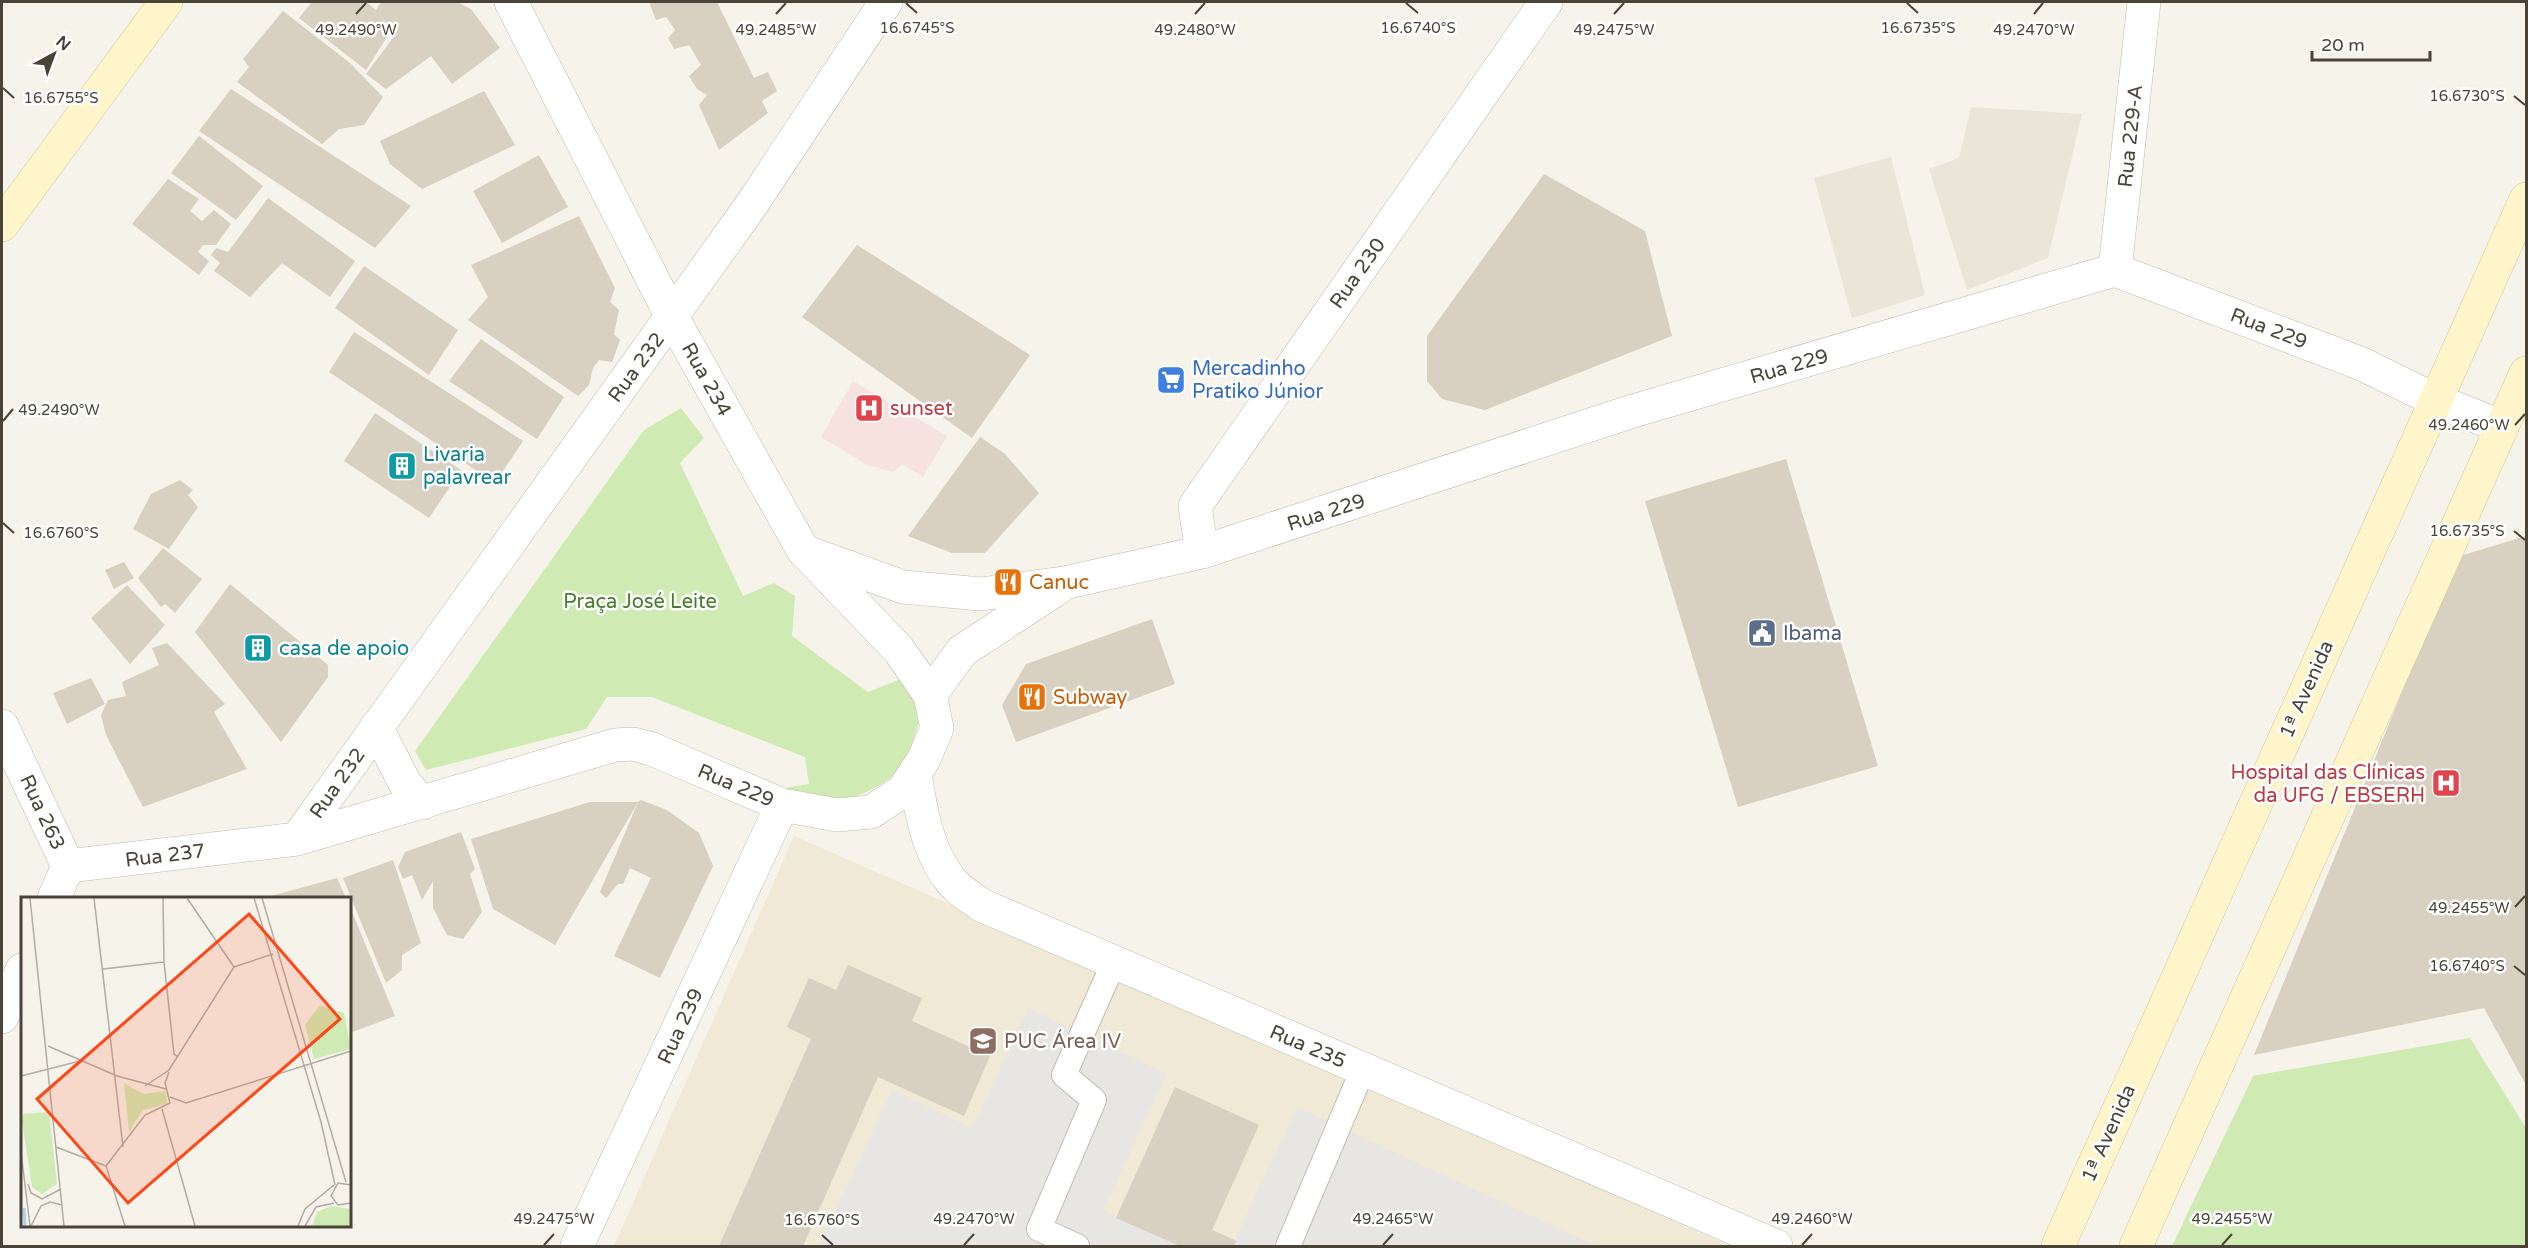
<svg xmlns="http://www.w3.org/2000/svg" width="2528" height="1248" font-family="'Varela Round',sans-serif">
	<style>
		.residential { fill: #eae5d9 }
		.education { fill: #efe9d5 }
		.medical { fill: #f6e3df }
		.green { fill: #cfeab3 }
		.parking { fill: #e7e6e2 }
		.building { fill: #d8d0c0 }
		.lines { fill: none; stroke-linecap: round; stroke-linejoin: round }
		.lane-casing { stroke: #c2bbad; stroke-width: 26 }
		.street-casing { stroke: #c2bbad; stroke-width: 34 }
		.secondary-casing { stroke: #d6c99a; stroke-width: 34 }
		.lane { stroke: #fff; stroke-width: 24 }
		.street { stroke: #fff; stroke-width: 33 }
		.secondary { stroke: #fff5cb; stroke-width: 33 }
		.ticks { fill: none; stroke: #4a4438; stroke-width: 2 }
		.labels { text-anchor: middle; stroke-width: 5; stroke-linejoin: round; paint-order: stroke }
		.street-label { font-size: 20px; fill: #4a4438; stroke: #fff }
		.shop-label { font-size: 20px; fill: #366cbe; stroke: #fff; text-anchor: start }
		.health-label { font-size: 20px; fill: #be3a42; stroke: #fff; text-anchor: start }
		.culture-label { font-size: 20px; fill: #0d838f; stroke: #fff; text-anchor: start }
		.food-label { font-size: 20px; fill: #c56008; stroke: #fff; text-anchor: start }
		.park-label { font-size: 20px; fill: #457e29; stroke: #fff }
		.service-label { font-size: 20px; fill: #4e5e75; stroke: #fff; text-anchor: start }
		.education-label { font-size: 20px; fill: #785e54; stroke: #fff; text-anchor: start }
		.inset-river { fill: none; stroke: #a7d0f2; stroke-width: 3 }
		.inset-road { fill: none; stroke: #b1ada3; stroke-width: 1.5 }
		.view { fill: #fe481a; fill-opacity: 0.15; stroke: #fe481a; stroke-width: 3 }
		.inset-edge { fill: none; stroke: #4a4438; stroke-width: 3 }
		.ticks-label { font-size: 15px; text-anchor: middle; fill: #4a4438; stroke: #fff; stroke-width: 5; stroke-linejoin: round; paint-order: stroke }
	</style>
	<rect width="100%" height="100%" fill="#f6f3eb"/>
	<path class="residential" d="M1971 107 2082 114 2048 258 1967 290 1929 169 1959 158Z
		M1891 157 1925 295 1852 318 1814 178Z"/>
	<path class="education" d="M794 836 1730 1246H614Z"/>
	<path class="medical" d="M853 381 947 436 923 477 902 464 893 472 867 465 821 437Z"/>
	<path class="green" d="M681 408 704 438 680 463 743 596 774 583 795 596 792 636 868 692 901 679 922 710C917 727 910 757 899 771 896 775 888 779 884 782 851 804 819 809 784 788L809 784 805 757 652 697H607L586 729 426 770 415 751 644 430Z
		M2470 1038 2526 1128V1246H2172L2253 1076Z"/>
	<path class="parking" d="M1028 1008 1167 1074 1103 1210 1181 1246H819L892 1090 972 1128Z
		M1297 1107 1596 1246H1232Z"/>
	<path class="building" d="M312 2H366L376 10 381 2H457L471 9 500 48 452 84 431 56 386 89 366 74 395 35 379 13 391 31 366 70 299 18Z
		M649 2H717L754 78 768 72 777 91 762 101 768 113 719 150 699 105 707 95 697 89 689 76 701 65 689 45 674 49 668 38 675 30 666 17 656 20Z
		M283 11 350 63 383 97 364 125 339 129 322 144 237 82 249 67 243 59Z
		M231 89 411 206 375 248 199 131Z
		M484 91 515 145 422 189 390 164 380 141Z
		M199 136 263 186 236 220 171 173Z
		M539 155 568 207 502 243 473 191Z
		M1544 174 1645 231 1672 336 1485 410 1442 399 1427 381V336Z
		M168 179 199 199 190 211 202 221 214 210 231 224 216 245H203L198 252 209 261 199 275 132 224Z
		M268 198 355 261 330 297 282 263 250 297 214 271 220 263 211 255 216 248 228 252Z
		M579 216 615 288 610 302 619 310 614 334 620 340 612 362 599 360 593 368 589 385 578 396 468 320 488 297 471 265Z
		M857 245 1030 355 972 438 802 317Z
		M364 266 458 330 429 375 335 308Z
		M354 332 523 441 495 483 329 372Z
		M481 339 564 397 537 439 449 381Z
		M375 413 461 470 429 518 344 461Z
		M980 437 1005 454 1039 493 985 553H952L908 536Z
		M1786 459 1878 766 1738 807 1645 501Z
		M180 480 193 490 188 495 198 507 169 549 133 529 151 494Z
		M2526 536V1085L2484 1008 2254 1055 2457 557Z
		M163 548 202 579 175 613 165 604 161 607 138 578Z
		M124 562 134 578 114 589 105 570Z
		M230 584 328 665V677L281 742 195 632Z
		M127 585 165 625 130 664 91 618Z
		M1152 619 1175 684 1016 742 1002 705 1026 664Z
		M167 643 225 704 214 712 247 769 143 807 106 735 101 715 108 700 126 696 122 682 159 665 152 648Z
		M91 678 105 704 67 724 53 693Z
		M641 800 667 810 699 833 713 866 660 978 614 956 651 878 630 868 623 884H618L606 898 600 892 638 802 555 945 493 909 471 839 590 802H638Z
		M461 832 475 869 470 874 482 912 463 939 447 935 433 908V881L422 900 412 875 403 879 398 867 405 852Z
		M393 860 421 943 402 955V970L386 983 343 878Z
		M337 878 346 898H272L271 896Z
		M350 907 395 1016 350 1033Z
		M848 965 922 998 912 1021 990 1056 964 1116 878 1077 803 1246H719L811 1039 787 1027 809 978 836 990Z
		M1175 1087 1259 1125 1212 1230 1237 1241 1234 1246H1180L1116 1218Z"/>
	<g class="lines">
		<g class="lane-casing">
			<path id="lane" d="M1077 1246 1039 1229 1094 1100 1064 1075 1114 962
				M1288 1246 1363 1069"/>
		</g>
		<g class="street-casing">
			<path id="street" d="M2115 270 2144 2
				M1202 552 1195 506 1546 2
				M809 553 903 587 981 594 1064 583 1202 552 1633 411 2115 270 2362 364 2435 400 2502 427
				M930 695 962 651 1058 588
				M2 726 68 866
				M376 727 406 785 423 803
				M915 773C920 807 927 850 949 878 956 889 971 897 981 905L1776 1246
				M297 839 750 207 886 2
				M68 866 297 839 615 745 633 744 652 749 782 805 837 815 871 812 903 791 924 759 937 728 930 695 899 650 803 550 672 317 511 2
				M54 898 68 866
				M2 1017 22 970
				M577 1246 782 805"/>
		</g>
		<g class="secondary-casing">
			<path id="secondary" d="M2 225 166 2
				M2058 1246 2526 199
				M2136 1246 2526 373"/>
		</g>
		<use href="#lane" class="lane"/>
		<use href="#street" class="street"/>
		<use href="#secondary" class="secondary"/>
	</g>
	<path class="ticks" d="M906 3 917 13M1406 3 1418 13M1907 3 1918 13M356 14 366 3M776 14 786 3M1195 14 1205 3M1614 14 1624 3M2034 14 2043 3M3 88 14 98M2514 96 2525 105M3 421 13 409M2515 425 2525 414M3 523 14 533M2514 531 2525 540M2515 907 2525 896M2514 966 2525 975M822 1235 833 1245M544 1245 554 1234M964 1245 974 1234M1383 1245 1393 1234M1802 1245 1812 1234M2222 1245 2232 1234"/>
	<defs>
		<g id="supermarket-square" transform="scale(1.5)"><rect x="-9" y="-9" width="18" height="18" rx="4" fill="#3f7fe0" stroke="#fff"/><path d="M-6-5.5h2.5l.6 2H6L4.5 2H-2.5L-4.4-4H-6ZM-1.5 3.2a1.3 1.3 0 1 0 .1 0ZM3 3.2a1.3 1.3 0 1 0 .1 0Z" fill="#fff"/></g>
		<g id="hospital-square" transform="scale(1.5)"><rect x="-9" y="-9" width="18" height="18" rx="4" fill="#e0444e" stroke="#fff"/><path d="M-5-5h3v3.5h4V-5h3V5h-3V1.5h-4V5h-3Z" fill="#fff"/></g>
		<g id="building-square" transform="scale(1.5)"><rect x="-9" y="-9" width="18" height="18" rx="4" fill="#0f9aa8" stroke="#fff"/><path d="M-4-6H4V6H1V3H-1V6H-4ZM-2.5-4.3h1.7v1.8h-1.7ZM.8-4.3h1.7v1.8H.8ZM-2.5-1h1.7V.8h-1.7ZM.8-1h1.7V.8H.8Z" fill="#fff"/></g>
		<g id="restaurant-square" transform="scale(1.5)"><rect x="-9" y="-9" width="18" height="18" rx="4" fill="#e8710a" stroke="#fff"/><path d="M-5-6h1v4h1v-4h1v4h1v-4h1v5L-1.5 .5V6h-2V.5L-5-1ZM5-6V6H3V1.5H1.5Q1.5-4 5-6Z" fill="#fff"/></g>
		<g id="civic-square" transform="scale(1.5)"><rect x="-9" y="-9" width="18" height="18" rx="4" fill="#5c6f8a" stroke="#fff"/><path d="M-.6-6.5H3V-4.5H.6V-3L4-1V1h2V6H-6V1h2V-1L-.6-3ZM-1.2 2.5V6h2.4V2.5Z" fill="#fff"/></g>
		<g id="university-square" transform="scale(1.5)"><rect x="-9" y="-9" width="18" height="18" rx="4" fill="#8d6e63" stroke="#fff"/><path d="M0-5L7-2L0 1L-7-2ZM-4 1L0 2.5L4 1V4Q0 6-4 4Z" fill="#fff"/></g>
	</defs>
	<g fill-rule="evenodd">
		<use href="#supermarket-square" x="1171" y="380"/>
		<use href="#hospital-square" x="869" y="408"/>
		<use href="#building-square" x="402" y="466"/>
		<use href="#restaurant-square" x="1008" y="582"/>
		<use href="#civic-square" x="1762" y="633"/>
		<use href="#building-square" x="258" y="648"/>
		<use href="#restaurant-square" x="1032" y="697"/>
		<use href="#hospital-square" x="2446" y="783"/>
		<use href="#university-square" x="983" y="1041"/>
	</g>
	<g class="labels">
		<g class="street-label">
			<text transform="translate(2130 136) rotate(-84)" y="7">Rua 229-A</text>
			<text transform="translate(1357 273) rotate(-55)" y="7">Rua 230</text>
			<text transform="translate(2269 328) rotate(21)" y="7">Rua 229</text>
			<text transform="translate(1789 366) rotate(-16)" y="7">Rua 229</text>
			<text transform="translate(636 367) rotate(-54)" y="7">Rua 232</text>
			<text transform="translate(707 379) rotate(61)" y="7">Rua 234</text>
			<text transform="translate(1326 512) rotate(-18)" y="7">Rua 229</text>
			<text transform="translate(2306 689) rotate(-66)" y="7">1ª Avenida</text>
			<text transform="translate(337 783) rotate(-55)" y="7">Rua 232</text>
			<text transform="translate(736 785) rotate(23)" y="7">Rua 229</text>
			<text transform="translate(43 812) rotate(65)" y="7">Rua 263</text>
			<text transform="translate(165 855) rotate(-7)" y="7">Rua 237</text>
			<text transform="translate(680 1026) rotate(-65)" y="7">Rua 239</text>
			<text transform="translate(1308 1046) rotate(23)" y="7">Rua 235</text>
			<text transform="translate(2108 1133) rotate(-66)" y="7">1ª Avenida</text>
		</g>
		<g class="shop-label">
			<text x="1192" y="375">Mercadinho<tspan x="1192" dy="23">Pratiko Júnior</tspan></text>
		</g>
		<g class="health-label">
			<text x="890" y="415">sunset</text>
			<text x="2425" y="779" text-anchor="end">Hospital das Clínicas<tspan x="2425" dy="23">da UFG / EBSERH</tspan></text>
		</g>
		<g class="culture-label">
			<text x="423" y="461">Livaria<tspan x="423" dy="23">palavrear</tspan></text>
			<text x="279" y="655">casa de apoio</text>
		</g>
		<g class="food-label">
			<text x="1029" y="589">Canuc</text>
			<text x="1053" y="704">Subway</text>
		</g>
		<g class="park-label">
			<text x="640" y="608">Praça José Leite</text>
		</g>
		<g class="service-label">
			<text x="1783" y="640">Ibama</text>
		</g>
		<g class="education-label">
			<text x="1004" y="1048">PUC Área IV</text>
		</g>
	</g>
	<g transform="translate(21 897)">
		<rect width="330" height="330" fill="#f6f3eb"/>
		<path d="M299 108 323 116 330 152 293 162 284 128ZM103 186 122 197 145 194 146 207 122 213 108 235ZM28 215 36 287 21 297 11 290 0 217ZM310 309 330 312V329H291L296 315Z" fill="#cfeab3"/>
		<path class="inset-river" d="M3 311 4 329"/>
		<path class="inset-road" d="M9 1 43 329M73 1 102 250M142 1 143 65 153 157 157 160M166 1 213 70M233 1 300 225 314 288M241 1 325 285M82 72 143 65M27 149 96 179 145 192M0 179 59 164M124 189 148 173 213 70 252 57M149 200 165 206 330 154M141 212 174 329M35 250 85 269M0 255 9 329M85 269 124 218 149 206 144 186 148 175M85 269 104 329M7 287 10 296 21 302 40 292M330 288 317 286 310 299 317 308 330 306M10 329 20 309 29 305 41 308M277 329 284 312 313 288M284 329 295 310 313 306"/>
		<path class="view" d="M228 17 319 122 107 306 16 202Z"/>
		<rect width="330" height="330" class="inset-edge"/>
	</g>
	<g class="ticks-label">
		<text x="917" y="33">16.6745°S</text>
		<text x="1418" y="33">16.6740°S</text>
		<text x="1918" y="33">16.6735°S</text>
		<text x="356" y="35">49.2490°W</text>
		<text x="776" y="35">49.2485°W</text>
		<text x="2034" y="35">49.2470°W</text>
		<text x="1195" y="35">49.2480°W</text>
		<text x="1614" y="35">49.2475°W</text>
		<text x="2467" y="101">16.6730°S</text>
		<text x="61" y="103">16.6755°S</text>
		<text x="59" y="415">49.2490°W</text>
		<text x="2469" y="430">49.2460°W</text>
		<text x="2467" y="536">16.6735°S</text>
		<text x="61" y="538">16.6760°S</text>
		<text x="2469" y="913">49.2455°W</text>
		<text x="2467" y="971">16.6740°S</text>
		<text x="554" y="1224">49.2475°W</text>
		<text x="974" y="1224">49.2470°W</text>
		<text x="1393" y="1224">49.2465°W</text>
		<text x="1812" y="1224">49.2460°W</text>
		<text x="2232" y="1224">49.2455°W</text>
		<text x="822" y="1225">16.6760°S</text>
	</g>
	<rect width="2528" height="1248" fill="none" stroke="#4a4438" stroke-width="6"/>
	<g transform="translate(54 54) rotate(41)" stroke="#ffffff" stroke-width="4.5" paint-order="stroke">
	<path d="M0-4.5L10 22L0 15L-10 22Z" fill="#4a4438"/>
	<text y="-9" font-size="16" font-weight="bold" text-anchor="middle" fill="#4a4438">N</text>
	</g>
	<path d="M2312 51v9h118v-9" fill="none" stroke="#4a4438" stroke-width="3"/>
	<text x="2321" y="51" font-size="18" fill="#4a4438" stroke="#ffffff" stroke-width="4.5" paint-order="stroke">20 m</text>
</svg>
